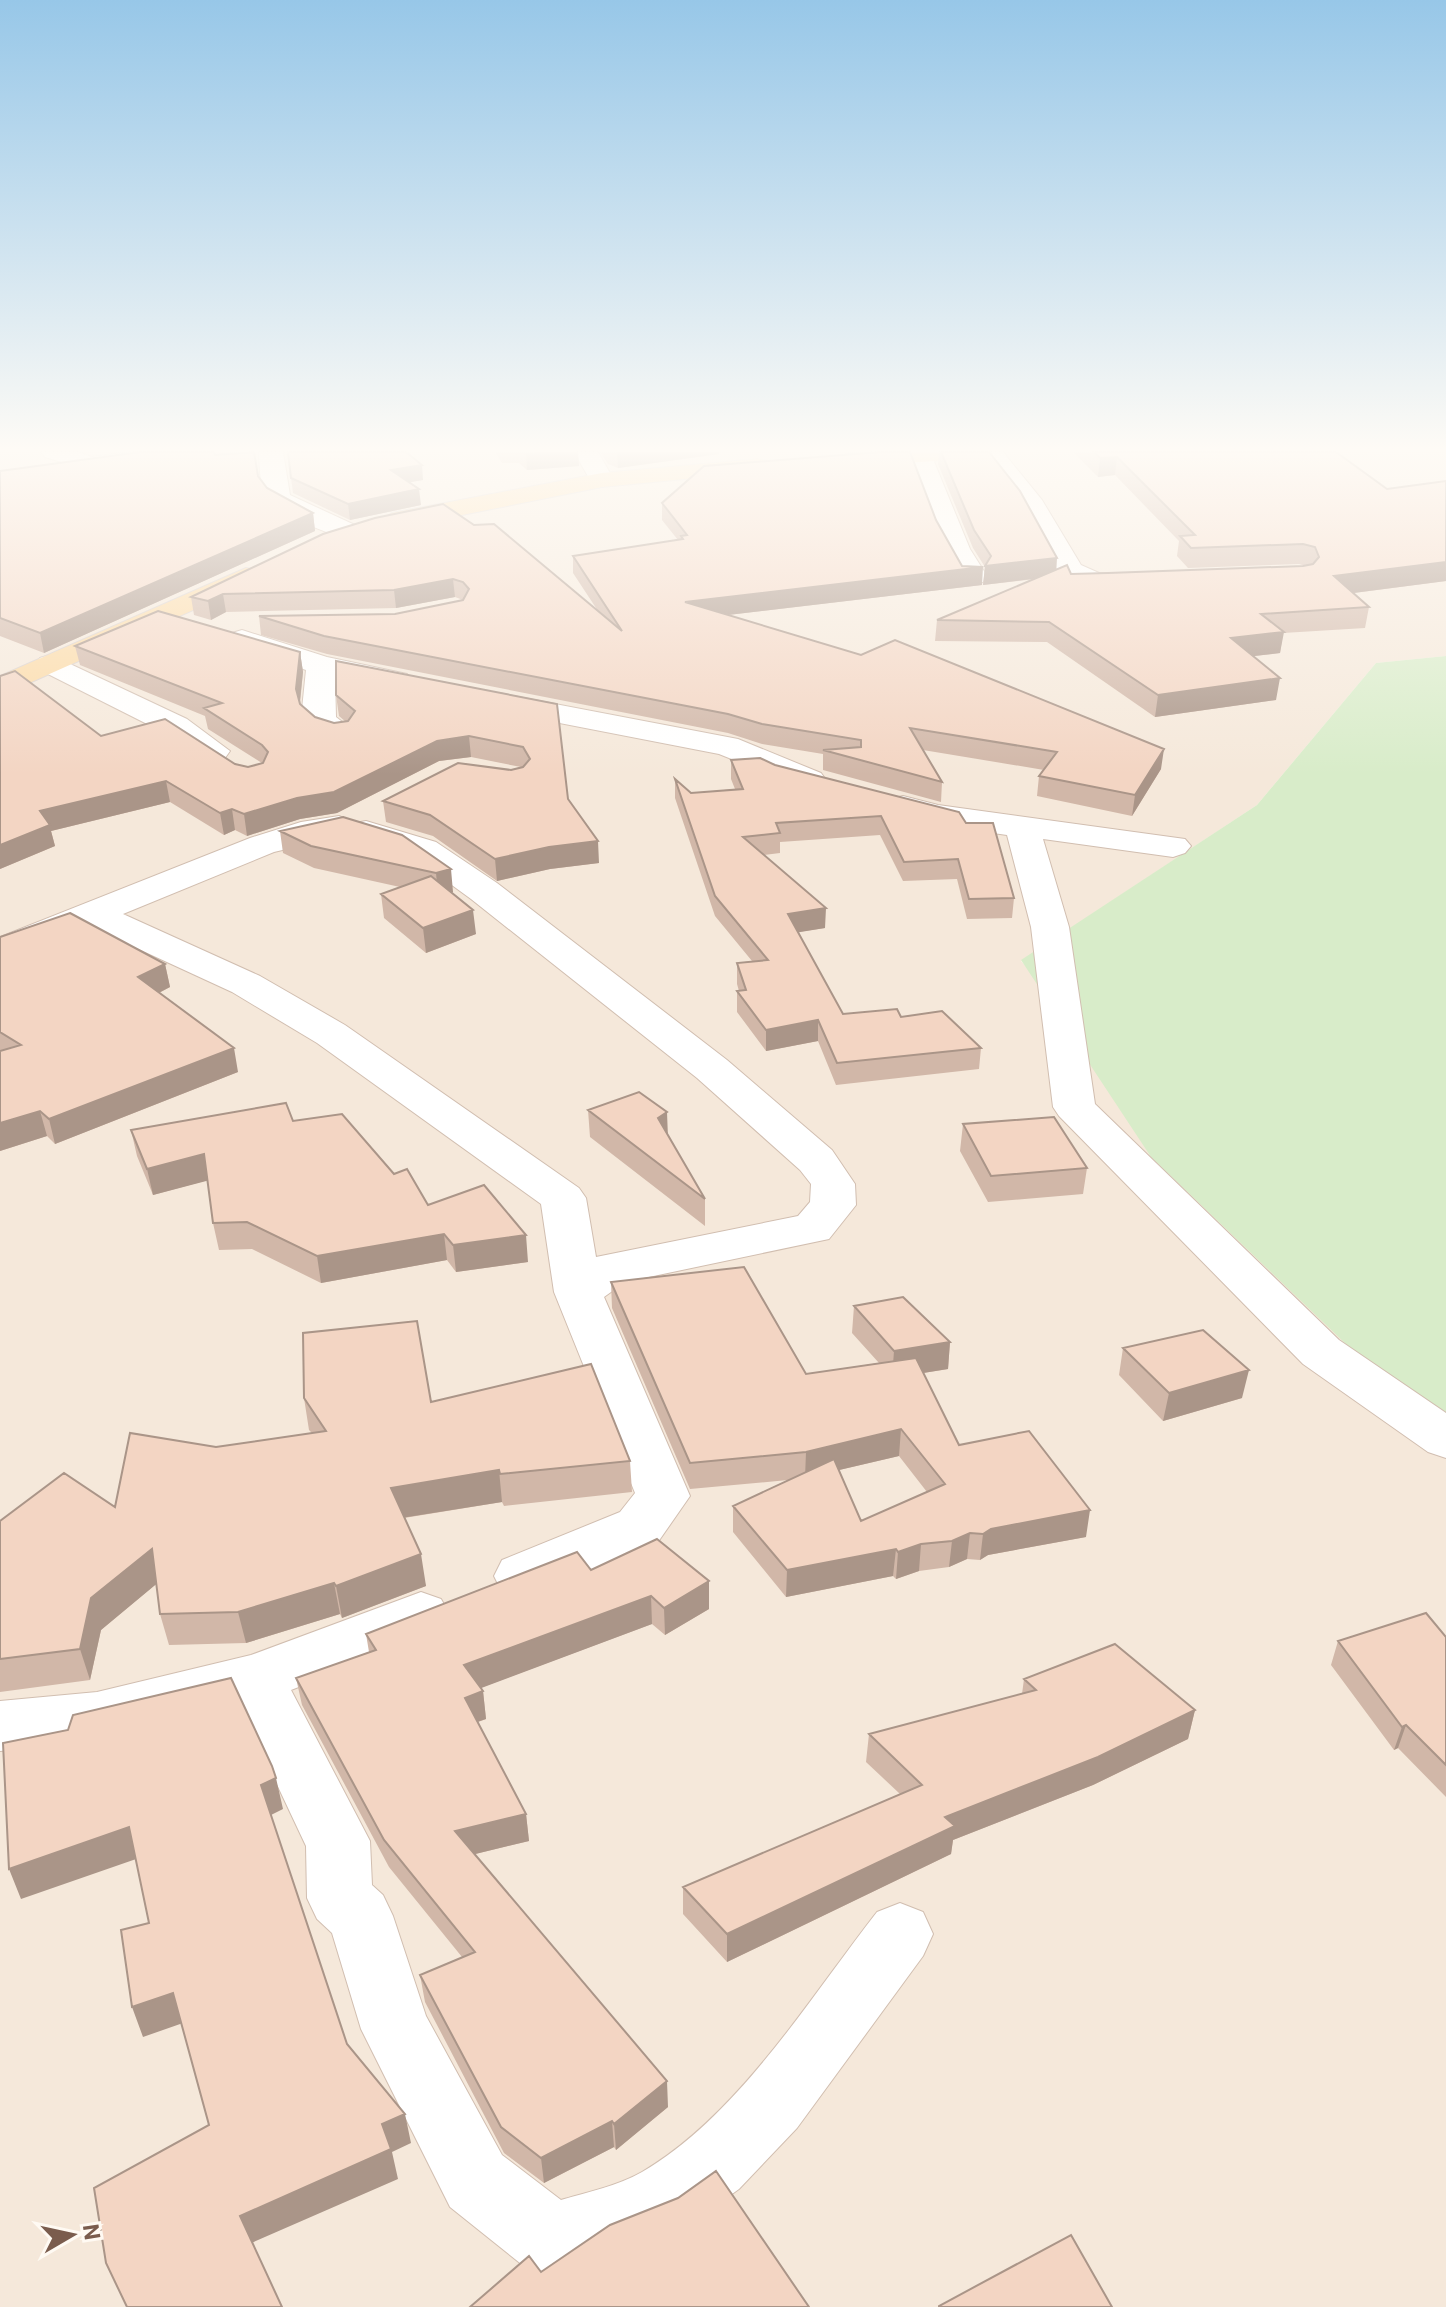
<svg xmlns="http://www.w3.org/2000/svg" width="1446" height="2307" font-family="Roboto,sans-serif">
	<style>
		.residential { fill: #f5e8da }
		.green { fill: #d8ecc9 }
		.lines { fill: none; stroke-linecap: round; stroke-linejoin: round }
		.minor-casing { stroke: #d1beb0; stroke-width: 2 }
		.major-casing { stroke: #dad1cd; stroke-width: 2 }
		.minor { fill: #fff; fill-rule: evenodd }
		.major { fill: #fbd9a5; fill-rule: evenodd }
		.wall { fill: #d1b7a8; fill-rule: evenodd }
		.shaded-wall { fill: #aa9588 }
		.building { fill: #f3d5c3; stroke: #aa9588; stroke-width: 2 }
	</style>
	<rect width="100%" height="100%" fill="#fdf6ec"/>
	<path class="residential" d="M0 452H1446V656L1376 663 1257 805 1021 961 1446 1440V2307H0Z"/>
	<path class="green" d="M1446 656V1440L1151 1157 1021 960 1257 805 1376 663Z"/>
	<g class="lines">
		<g class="minor-casing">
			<path id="minor" d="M41 452H78L92 457 130 452H206L194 459 91 471 45 457Z
				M259 452H283L290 495 357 526 361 532 357 538C340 542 275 512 266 497 259 485 260 466 259 452Z
				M574 452H598L614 480 611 485H593Z
				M906 452H930L970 549 987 576 983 582H963C937 543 923 496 906 452Z
				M978 452H1003L1042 500 1081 565 1099 573 1131 576 1135 582 1131 588 1099 589 1062 576 1043 550 1020 505Z
				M242 630 327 657 407 674 411 680 407 686 396 689 335 677 336 717 355 732 350 739C333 743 315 737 305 722L302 709 306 670 232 645 227 639 232 633Z
				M51 655 187 719 230 751 225 758 214 761 203 758 165 733 40 670 36 664 40 658Z
				M498 693 738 739 821 773 826 780 821 787 809 790 719 754 487 709 482 702 487 695Z
				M903 796 938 805 1185 839 1191 846 1185 853 1173 857 1043 839 1069 927 1095 1104 1339 1340 1446 1413V1458L1428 1452 1303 1364 1059 1116 1053 1107 1031 927 1007 835 937 825 891 813 886 806 891 799Z
				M339 816 355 823 366 821 436 842 497 883 727 1060 832 1150 855 1184 856 1205 829 1239 625 1282 604 1297 690 1496 658 1542 522 1598 502 1592 494 1576 502 1560 620 1512 635 1493 554 1292 541 1204 317 1043 232 992 91 927 0 961V937L250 838 301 822ZM350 834 354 838 412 856 471 899 697 1078 800 1170 811 1184 810 1202 798 1216 596 1257 586 1198 579 1188 345 1025 260 976 123 914 274 852Z
				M421 1592 441 1599 450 1615 441 1631 291 1690 370 1841 372 1885 383 1895 393 1916 426 2016 502 2155 561 2200C588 2192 617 2186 642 2172 738 2116 809 1999 877 1912L900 1903 923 1912 933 1934 923 1956 797 2128 739 2189 678 2233 619 2257 552 2278 525 2267 450 2207 361 2029 332 1933 317 1919 307 1898 306 1846 240 1706 97 1742 0 1751V1701L97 1692 251 1655Z"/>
		</g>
		<g class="major-casing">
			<path id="major" d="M859 452H972L960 459 851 467 839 460 842 455Z
				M758 459 767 461 770 466 767 471 602 487 392 529 379 521 392 513 602 473Z
				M246 568 256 570 260 576 256 582 0 696V676Z"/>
		</g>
		<use href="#minor" class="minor"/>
		<use href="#major" class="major"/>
	</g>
	<path class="wall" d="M495 452H578L579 466 527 470 519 463H502Z
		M600 452H719V454L618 468 608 464Z
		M939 452H989L1056 570 1071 574 1305 566 1299 564 1188 568 1177 556 1179 541 1115 475 1098 477 1073 452H1336L1387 489 1446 481V581L1354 593 1369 607 1365 628 1283 633 1280 653 1254 656 1276 700 1155 717 1047 642 935 641 937 620 1035 579 983 585 985 567 973 548 938 464Z
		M215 455 258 476 267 488 313 513 315 531 44 653 0 636V471Z
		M291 478 423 480 410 482 421 505 350 520 293 493Z
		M662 503 936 520 962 566 982 585 728 615 1161 769 1132 816 1037 796 1039 776 1044 770 923 750 942 782 941 802 823 770V754L762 744 728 733 327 654 261 635 259 616 395 614 463 600 455 597 396 608 226 612 211 620 194 615 191 597 323 534 598 611 573 573V556L678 540 662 520Z
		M75 646 300 652 303 672 300 704 315 717 334 723 346 722 339 716 336 695 557 704 568 799 599 863 550 869 497 881 433 836 386 822 383 801 521 767 471 757 439 761 337 813 300 819 247 836 235 830 224 835 170 802 51 831 55 846 0 869V676L101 736 248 767 262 763 208 729 205 716 80 665Z
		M731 760 775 765 959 812 1014 898 1012 918 967 919 957 879 903 881 880 835 780 842V853L764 855 825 928 798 932 843 1014 901 1017 981 1048 979 1069 836 1085 818 1041 766 1051 737 1012V991H739L737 984V963L752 961 715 916 675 798V779L691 793 735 789 731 779Z
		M280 831 402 835 453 892H451L476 934 426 953 384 918 381 894 400 887 314 868 283 853Z
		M0 937 165 964 170 987 159 993 238 1072 55 1144 47 1136 0 1151Z
		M588 1110 668 1135 705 1199V1226L590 1137Z
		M293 1121 394 1174 428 1205 528 1262 456 1272 447 1260 321 1283 252 1249 219 1250 213 1223 208 1180 153 1195 137 1156 131 1130Z
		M963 1124 1087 1168 1083 1194 988 1202 960 1151Z
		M611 1282 806 1374 879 1363 852 1333 854 1306 950 1342 948 1369 923 1373 959 1445 1086 1537 988 1555 980 1560 967 1559 949 1567 919 1571 896 1579 893 1576 786 1597 733 1532V1506L788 1480 690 1489 612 1308ZM899 1456 927 1492 861 1521 839 1470Z
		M1123 1348 1242 1398 1163 1421 1119 1375Z
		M304 1398 431 1402 630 1461 632 1492 504 1506 502 1502 404 1518 426 1586 342 1618 340 1614 246 1643 169 1645 160 1614 156 1584 101 1630 90 1680 0 1692V1521L115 1507 216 1447 312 1433 309 1430Z
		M591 1570 709 1609 665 1635 652 1624 480 1688 483 1691 486 1719 478 1722 526 1814 529 1841 475 1854 668 2107 616 2150 614 2147 544 2183 504 2153 425 2002 420 1975 462 1957 389 1867 302 1705 296 1678 369 1652 366 1634Z
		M1446 1637V1797L1398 1748 1394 1750 1331 1665 1338 1641Z
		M1024 1679 1195 1710 1188 1739 1093 1785 953 1840 951 1854 727 1962 683 1914V1887L900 1794 866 1762 869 1734 1022 1694Z"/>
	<path class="shaded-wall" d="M538 452H578L579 466 527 470 526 453Z
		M617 452H719V454L618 468Z
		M1117 457 1115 475 1098 477 1100 458Z
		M422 465 423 480 393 485 391 470Z
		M419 489 421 505 350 520 348 504Z
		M313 513 315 531 44 653 40 633Z
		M1057 558 1056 576 983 585 985 566Z
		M1446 562V581L1330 596 1334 576Z
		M983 567 982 585 685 620V602Z
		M453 579 455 597 396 608 394 590Z
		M223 594 226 612 211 620 208 601Z
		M1284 632 1280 653 1228 659 1231 638Z
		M300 652 303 672 299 709 296 689Z
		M1280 678 1276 700 1155 717 1158 695Z
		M469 736 471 757 439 761 337 813 300 819 247 836 244 814 437 741Z
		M1164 749 1161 769 1132 816 1135 795Z
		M166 781 170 802 51 831 55 846 0 869V845L40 811Z
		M232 809 235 830 224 835 220 813Z
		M598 841 599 863 550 869 497 881 495 859 549 847Z
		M451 869 453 892 438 895 436 873Z
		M826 908 825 928 788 934V914Z
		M473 910 476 934 426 953 423 928Z
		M165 964 170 987 143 1001 138 977Z
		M818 1020V1041L766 1051V1030Z
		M234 1048 238 1072 55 1144 49 1119Z
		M40 1111 47 1136 0 1151V1123Z
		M667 1112 668 1138 658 1118Z
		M204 1154 210 1180 153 1195 147 1169Z
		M444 1234 447 1260 321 1283 317 1256Z
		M526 1235 528 1262 456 1272 453 1245Z
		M950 1342 948 1369 892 1378 894 1351Z
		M1249 1370 1242 1398 1163 1421 1169 1393Z
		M901 1429 899 1456 805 1478 806 1452Z
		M499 1470 502 1502 395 1519 391 1488Z
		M1090 1510 1086 1537 988 1555 980 1560 983 1534 991 1529Z
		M970 1533 967 1559 949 1567 952 1541Z
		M921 1544 919 1571 896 1579 898 1552Z
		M152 1549 160 1581 101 1630 90 1680 80 1649 91 1598Z
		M896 1549 893 1576 786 1597 787 1570Z
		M421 1554 426 1586 342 1618 336 1586Z
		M709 1581V1609L665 1635 664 1608Z
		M334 1583 340 1614 246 1643 238 1612Z
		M651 1596 652 1624 468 1693 464 1665Z
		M483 1691 486 1719 468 1725 465 1698Z
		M1195 1710 1188 1739 1093 1785 953 1840 951 1854 727 1962V1934L945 1817Z
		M1406 1725 1398 1748 1394 1750 1402 1727Z
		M276 1778 283 1809 269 1816 261 1785Z
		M526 1814 529 1841 459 1858 455 1831Z
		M129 1827 139 1858 21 1899 9 1869Z
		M173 1993 183 2023 143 2037 132 2007Z
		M667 2081 668 2107 616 2150 614 2124Z
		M405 2114 411 2143 392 2152 398 2179 249 2244 240 2216 382 2124Z
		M612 2121 614 2147 544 2183 541 2158Z"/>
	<path class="building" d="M140 452H214L215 455 254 452 258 476 267 488 313 513 40 633 0 618V471Z
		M288 452H406L422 465 391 470 419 489 348 504 291 478Z
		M880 452H910L936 520 962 566 983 567 685 602 861 655 895 640 1164 749 1135 795 1039 776 1057 752 910 728 942 782 823 750 861 747V740L762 724 728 714 324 636 259 616 395 614 463 600 469 589 463 582 453 579 394 590 223 594 208 601 191 597 323 534 375 518 443 504 474 525 494 524 622 631 573 556 683 539 681 536 687 535 662 503 704 466Z
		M941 452H989L1020 491 1057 558 985 566 991 556 974 530Z
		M1094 452H1336L1387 489 1446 481V562L1334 576 1369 607 1261 614 1284 632 1231 638 1280 678 1158 695 1049 622 937 620 1067 565 1071 574 1108 573 1303 566 1313 564 1319 557 1315 547 1303 544 1191 548 1180 536 1195 535 1117 457 1100 458Z
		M158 611 300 652 296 689 300 704 315 717 334 723 348 721 355 711 336 695V661L557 704 568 799 598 841 549 847 495 859 430 815 383 801 458 763 511 770 523 767 530 759 523 747 469 736 437 741 334 792 297 798 244 814 232 809 220 813 166 781 40 811 50 825 0 845V676L15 671 101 736 165 719 235 764 248 767 263 763 268 752 262 745 204 708 222 703 75 646Z
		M760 758 775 765 959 812 966 823H993L1014 898 969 899 958 859 904 862 881 816 776 823 780 833 743 837 826 908 788 914 843 1014 897 1009 901 1017 942 1011 981 1048 837 1063 818 1020 766 1030 737 991 746 990 737 963 768 960 715 896 675 779 691 793 743 789 731 760Z
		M343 817 402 835 451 869 436 873 311 846 280 831Z
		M431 876 473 910 423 928 381 894Z
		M70 913 165 964 138 977 234 1048 49 1119 40 1111 0 1123V1051L21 1045 0 1032V937Z
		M639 1092 667 1112 658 1118 705 1199 588 1110Z
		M286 1103 293 1121 342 1114 394 1174 407 1169 428 1205 484 1185 526 1235 453 1245 444 1234 317 1256 247 1222 213 1223 204 1154 147 1169 131 1130Z
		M1054 1117 1087 1168 991 1176 963 1124Z
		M744 1267 806 1374 916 1358 959 1445 1029 1431 1090 1510 991 1529 983 1534 970 1533 952 1541 921 1544 898 1552 896 1549 787 1570 733 1506 834 1459 861 1521 945 1484 901 1429 806 1452 690 1463 611 1282Z
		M903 1297 950 1342 894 1351 854 1306Z
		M417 1321 431 1402 591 1364 630 1461 500 1474 499 1470 391 1488 421 1554 336 1586 334 1583 238 1612 160 1614 152 1549 91 1598 80 1649 0 1659V1521L64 1473 115 1507 130 1433 216 1447 326 1431 304 1398 303 1333Z
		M1203 1330 1249 1370 1169 1393 1123 1348Z
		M657 1539 709 1581 664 1608 651 1596 464 1665 483 1691 465 1698 526 1814 455 1831 667 2081 614 2124 612 2121 541 2158 501 2127 420 1975 475 1952 384 1840 296 1678 376 1650 366 1634 577 1552 591 1570Z
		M1426 1613 1446 1637V1765L1406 1725 1402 1727 1338 1641Z
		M1115 1644 1195 1710 1098 1757 945 1817 955 1826 727 1934 683 1887 922 1785 869 1734 1036 1690 1024 1679Z
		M231 1678 272 1766 276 1778 261 1785 347 2044 405 2114 382 2124 391 2149 240 2216 282 2307H127L106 2263 94 2188 209 2125 173 1993 132 2007 121 1930 149 1923 129 1827 9 1869 3 1743 68 1730 73 1715Z
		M716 2171 809 2307H470L529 2256 541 2272 610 2225 678 2198Z
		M1071 2235 1112 2307H939V2306Z"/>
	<linearGradient id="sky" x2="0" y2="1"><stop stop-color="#97c7e8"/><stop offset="0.58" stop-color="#fefbf6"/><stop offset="1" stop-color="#fefbf6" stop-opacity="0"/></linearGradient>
	<rect width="1446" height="775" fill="url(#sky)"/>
	<g transform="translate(72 2235) rotate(81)" stroke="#fffaf3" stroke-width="6" paint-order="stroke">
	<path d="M0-6L14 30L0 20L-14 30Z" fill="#7a5c4d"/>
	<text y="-12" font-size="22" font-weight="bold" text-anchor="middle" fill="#7a5c4d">N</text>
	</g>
</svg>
